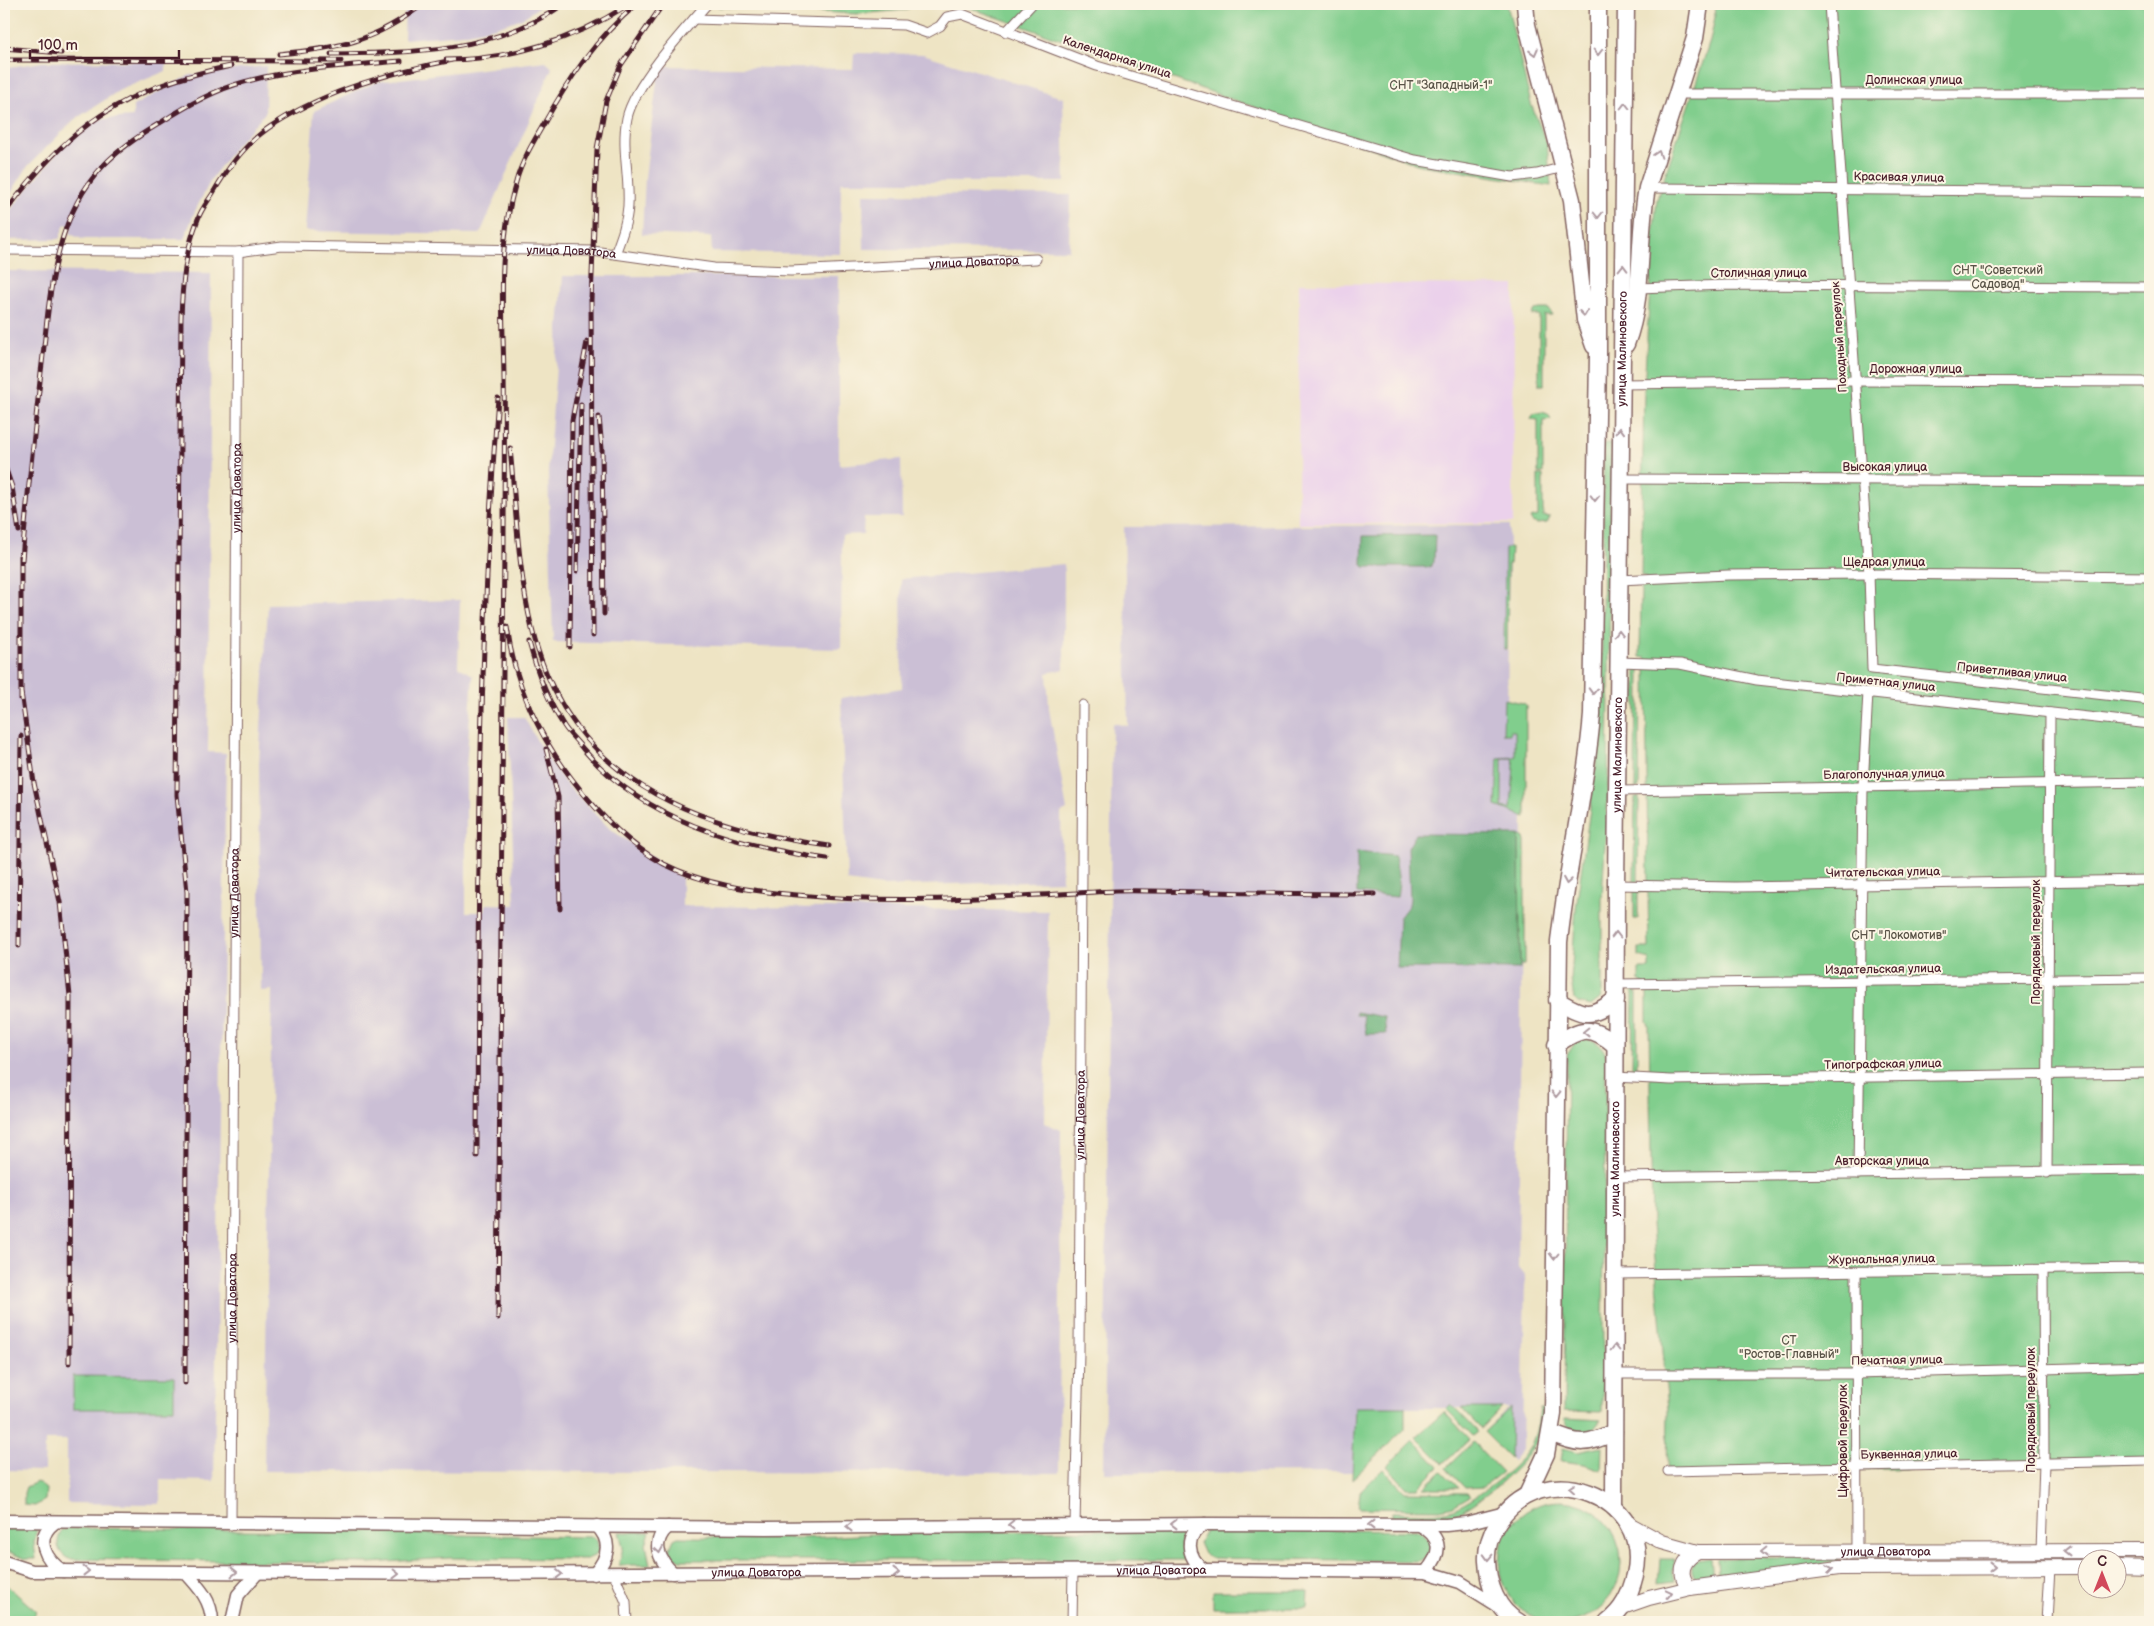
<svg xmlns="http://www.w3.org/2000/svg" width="2154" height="1626" font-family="'Balsamiq Sans',sans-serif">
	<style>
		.built { fill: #ebd1eb }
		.industrial { fill: #cbbfd5 }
		.green { fill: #81ce8d; stroke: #66765c; fill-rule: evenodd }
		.forest { fill: #68b178; stroke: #596852 }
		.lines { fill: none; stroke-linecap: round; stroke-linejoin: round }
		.street-casing { stroke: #836461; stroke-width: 11 }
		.secondary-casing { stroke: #836461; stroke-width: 15 }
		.primary-casing { stroke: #836461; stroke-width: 16 }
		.highway-casing { stroke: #836461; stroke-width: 19 }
		.street { stroke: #fff; stroke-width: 9 }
		.secondary { stroke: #fff; stroke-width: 12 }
		.primary { stroke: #fff; stroke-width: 14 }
		.highway { stroke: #fff; stroke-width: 16 }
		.rail-casing { stroke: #4a1f2b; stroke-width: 5 }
		.rail { stroke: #fcf5e5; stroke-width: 3; stroke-dasharray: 9; stroke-linecap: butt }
		.oneway { stroke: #ae9aa0 }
		.labels { text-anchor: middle; stroke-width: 4; stroke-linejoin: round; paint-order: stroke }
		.street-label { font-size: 12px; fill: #4a1f2b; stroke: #fcf5e5 }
		.park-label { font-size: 12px; fill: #5a5448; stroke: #fcf5e5 }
	</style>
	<rect width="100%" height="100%" fill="#fcf5e5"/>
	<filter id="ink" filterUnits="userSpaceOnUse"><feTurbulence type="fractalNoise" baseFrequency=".02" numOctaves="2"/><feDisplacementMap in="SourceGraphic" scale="10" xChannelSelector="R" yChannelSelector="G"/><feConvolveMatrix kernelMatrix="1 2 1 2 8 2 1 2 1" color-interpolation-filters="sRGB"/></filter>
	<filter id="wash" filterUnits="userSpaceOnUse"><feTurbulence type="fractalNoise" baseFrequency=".0096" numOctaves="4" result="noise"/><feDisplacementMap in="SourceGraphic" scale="20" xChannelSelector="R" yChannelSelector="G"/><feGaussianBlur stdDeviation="1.12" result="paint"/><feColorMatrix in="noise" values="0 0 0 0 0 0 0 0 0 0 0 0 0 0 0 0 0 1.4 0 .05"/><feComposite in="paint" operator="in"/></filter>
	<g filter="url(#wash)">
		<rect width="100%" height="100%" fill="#eee4c4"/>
		<path class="built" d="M1299 283 1514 285 1513 523 1298 524Z
			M651 1621H677L1047 1622H651Z"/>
		<path class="industrial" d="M405 4H543L523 18 496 27 463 34 404 39Z
			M854 53 923 54 1063 98 1065 182H841L840 254 712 252 711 237 642 234 645 178 659 66 853 69Z
			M166 61V71L120 90 74 120 28 166 4 204V68L43 62Z
			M546 61 552 68 480 234 305 231 314 111 376 82Z
			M266 66 265 113 236 145 212 178 195 211 184 239H82L70 234 72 226 65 224 59 239 4 240V226L12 208 63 146 93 120 133 117V106L190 75Z
			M863 194 1070 195 1069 250 864 249Z
			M4 271 211 273 208 752 226 753 214 1481 160 1480V1504L67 1503V1440H45L44 1471 4 1470Z
			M563 276H839V465L901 459 902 517H864L863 534 842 535 841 649 553 642 548 471Z
			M1509 525 1507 725H1524L1518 1268 1525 1277 1522 1450 1513 1461 1484 1432 1508 1408H1356L1352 1472 1104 1473 1112 723 1128 726 1124 527Z
			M1064 564V669L1047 673 1049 709 1067 810 1061 813 1062 881 882 886 847 881 841 698 902 688 901 579Z
			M460 600 458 667 473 675 466 768V912H485L486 904 515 905 508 717H524L541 748 565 783 610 829 682 878V906L1048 911 1045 1123 1061 1130 1059 1473 264 1471 272 990 261 991 259 764 268 604Z"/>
		<path class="green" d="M714 4H915L907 10 857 14 719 7Z
			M959 4H1507L1531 104 1547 144 1551 186 1420 165Z
			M1714 4H2150V1463L1667 1474 1668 1410 1652 1224 1649 1026 1647 1022V986L1639 981V969H1649V959L1639 956V948H1649L1648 892H1638V919H1634V889H1648L1646 658 1640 657 1641 588H1645V576H1641L1644 389 1653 236 1657 199 1710 41 1715 17Z
			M1540 309H1549L1552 315H1544V385H1539V315H1532L1535 310Z
			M1542 412 1548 414 1551 419 1543 420V473H1538V420L1531 419 1533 414Z
			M1604 443H1611L1608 792 1602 898V993L1600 999 1591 1006 1578 1003 1574 999 1571 980 1576 908 1601 731Z
			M1538 475H1543V516L1550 517 1547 523 1537 524 1532 522 1530 518 1538 516Z
			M1505 548H1511L1510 564H1508L1507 649H1504Z
			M1636 668H1640L1639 788H1635Z
			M1504 699 1523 703 1526 706V817L1496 806 1498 758 1515 757V731H1510V734H1503ZM1502 758H1512L1514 765 1511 809 1502 807Z
			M1635 797H1639L1638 883H1634Z
			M1519 835 1524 838 1525 842V965H1520Z
			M1633 988H1637V1073H1632Z
			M1584 1039C1595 1039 1602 1045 1606 1055L1602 1412 1564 1411 1567 1055 1575 1043Z
			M73 1376 174 1377V1409H73Z
			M1451 1404 1478 1432 1473 1436 1446 1409Z
			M1355 1407H1405V1429L1352 1479Z
			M1511 1407 1510 1458 1484 1432Z
			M1461 1408H1501L1481 1429Z
			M1540 1409H1543C1541 1420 1540 1432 1536 1442 1526 1465 1474 1509 1450 1516 1431 1522 1411 1520 1392 1519V1512C1411 1512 1432 1515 1450 1510 1471 1504 1517 1468 1529 1449 1536 1436 1538 1423 1540 1409Z
			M1444 1412 1470 1439 1443 1464 1416 1437Z
			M1565 1418 1601 1420 1592 1431C1579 1436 1567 1433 1565 1418Z
			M1413 1440 1439 1467 1418 1488H1407L1387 1466Z
			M1473 1442 1502 1472 1483 1487 1465 1488 1446 1468Z
			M1602 1447 1601 1470 1584 1464 1561 1461 1563 1448 1578 1452Z
			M1383 1469 1405 1492 1467 1493 1470 1496 1453 1506 1440 1509 1358 1508 1360 1492Z
			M1442 1471 1459 1488H1424Z
			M37 1482 46 1489 45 1500 35 1506 24 1505V1493L26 1487Z
			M1499 1562a61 61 0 1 1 122 0a61 61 0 1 1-122 0Z
			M4 1527 37 1528 34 1543 36 1559H26L4 1550Z
			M68 1528 406 1532 450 1535 592 1537 597 1540 599 1551 596 1555 587 1559 450 1558 370 1563 69 1559C57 1553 55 1542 62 1530Z
			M1183 1529 1180 1544 1184 1560H680L672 1556 670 1548 674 1539 678 1537 806 1538 893 1533Z
			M1211 1529 1420 1531 1430 1541C1431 1551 1428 1559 1417 1561L1210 1558 1204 1554 1199 1543 1204 1532Z
			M619 1532H650L646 1544 650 1565H619L623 1547Z
			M1711 1558 1713 1578 1700 1579 1692 1574V1565L1698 1560Z
			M1717 1558H1838V1562L1718 1577Z
			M1660 1559H1675L1673 1571 1675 1581 1658 1583Z
			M4 1583 36 1611 33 1619 4 1617Z
			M1213 1591H1308L1307 1608H1213Z"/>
		<path class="forest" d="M1435 535 1434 562 1430 567H1364L1362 564 1363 536Z
			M1416 834 1519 835 1520 969 1397 968 1399 918 1409 905 1410 899 1408 848Z
			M1357 852 1395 856 1399 883 1397 897 1357 893Z
			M1356 1012 1384 1017 1386 1034H1366L1363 1015H1356Z"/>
	</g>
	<g filter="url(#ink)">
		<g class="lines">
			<g class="street-casing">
				<g id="street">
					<path d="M1829 4 1869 574 1872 669 2150 700"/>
					<path d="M694 19 904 25 927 33 940 26 947 17 962 14 1097 66 1415 160 1512 177 1537 174 1564 167"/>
					<path d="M1006 32 1032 4"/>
					<path d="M1677 94H2150"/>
					<path d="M1647 188 2150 192"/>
					<path id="s1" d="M4 250 238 252 282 246 593 251 714 268 791 271 1036 259"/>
					<path d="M615 254C621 238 627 223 628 206 630 177 621 147 627 118 634 85 684 30 707 4"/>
					<path d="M1637 288 1728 285 2150 287"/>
					<path d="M1621 384 1854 381 2150 382"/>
					<path d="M1620 479 2150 481"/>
					<path d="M1619 580 1728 575 1869 574 2150 577"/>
					<path d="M1619 662 1680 664 1757 680 2150 724"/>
					<path d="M1618 791 2150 782"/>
					<path d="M1616 885 1735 887 2150 880"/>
					<path d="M1616 984 2150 978"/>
					<path d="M1615 1077 1671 1080 2150 1073"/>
					<path d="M2047 1173 2050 713"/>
					<path d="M1858 1174 1863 787 1868 692"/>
					<path d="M1614 1177 2150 1170"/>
					<path d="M1856 1272 1857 1551"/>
					<path d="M1615 1274 2150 1268"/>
					<path d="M1615 1374H1856L2150 1366"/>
					<path d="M1668 1471 2150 1461"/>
					<path id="s2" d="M231 1524 238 252"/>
					<path id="s3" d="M1075 1525 1079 1352 1083 705"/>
					<path d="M2041 1551 2044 1463 2043 1270"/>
					<path d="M614 1574 626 1602 627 1622"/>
					<path d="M1072 1622 1073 1571"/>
					<path d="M2047 1622 2050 1567"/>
				</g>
			</g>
			<g class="secondary-casing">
				<g id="secondary">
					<path d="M4 1521 766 1528 1205 1524 1446 1525 1466 1523 1505 1513"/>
					<path d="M54 1523C34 1538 45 1560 63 1571"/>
					<path d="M1420 1525C1443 1538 1442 1553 1426 1572"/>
					<path d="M668 1527C651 1542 658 1559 673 1573"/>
					<path id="s4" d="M4 1562 32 1571H56L459 1574 1204 1570 1426 1572 1460 1582 1500 1607"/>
					<path d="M1204 1570C1187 1557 1183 1535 1205 1524"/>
					<path d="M185 1572C199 1587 212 1601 212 1622"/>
					<path d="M594 1574C608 1559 613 1542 597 1526"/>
					<path d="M232 1622 238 1595 258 1572"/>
				</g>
			</g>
			<g class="primary-casing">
				<g id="primary">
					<path id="s5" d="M1627 1523 1662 1542 1698 1552 2150 1551"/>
					<path d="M2116 1567 2150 1568"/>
					<path d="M1690 1588C1677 1574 1682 1560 1698 1552"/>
					<path d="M1623 1607 1649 1598 1690 1588 1839 1568 2086 1567"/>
				</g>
			</g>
			<g class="highway-casing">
				<g id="highway">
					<path d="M1525 4 1527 25 1572 200 1585 320 1594 346"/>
					<path d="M1626 344C1645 295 1637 239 1647 188L1695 38 1700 4"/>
					<path d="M1557 1000C1583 1016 1591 1019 1616 999"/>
					<path d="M1556 1045C1581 1027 1591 1025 1615 1045"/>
					<path d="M1551 1433C1577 1445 1588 1445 1614 1432"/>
					<path d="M1527 1495 1546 1454 1553 1414 1559 942C1567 866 1586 791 1592 715L1598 356V4"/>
					<path id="s6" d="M1614 1507 1616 885 1626 4"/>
					<path d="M1519 1622C1497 1611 1488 1584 1487 1561 1486 1548 1491 1533 1498 1522 1542 1454 1653 1495 1635 1575 1630 1595 1623 1610 1607 1622"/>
				</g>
			</g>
			<use href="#street" class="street"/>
			<use href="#secondary" class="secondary"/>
			<use href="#primary" class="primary"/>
			<use href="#highway" class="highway"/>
			<g class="rail-casing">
				<path id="rail" d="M4 48 61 53
					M279 54C339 48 374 42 423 4
					M331 54C411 53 496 52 564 4
					M4 60 341 61
					M446 60C508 60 574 40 626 6
					M4 214C67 127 124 87 231 66
					M599 417 602 449 604 614
					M510 448C516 509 518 571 532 629 568 778 691 827 829 846
					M4 464 12 487 19 531
					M22 560C27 497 34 435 41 372 50 302 51 221 103 166 119 149 140 135 160 123 186 106 214 90 244 82 291 69 353 65 401 61
					M577 571 581 404
					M507 627C514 682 538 735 572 779 597 812 627 844 664 864 705 885 752 891 797 895 903 905 1009 896 1116 891 1144 890 1173 892 1202 892 1259 893 1317 894 1374 894
					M593 635 591 300 597 149 606 101 621 65 663 4
					M529 642C537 672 547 700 564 726 569 734 577 741 583 749 644 820 737 846 827 859
					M570 647 572 420 587 342
					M21 692 34 783 60 902 70 996 69 1363
					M21 699V554
					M546 749 558 797 560 909
					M19 946 21 736
					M477 1156C478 903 478 650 498 398
					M498 1318C500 1059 503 800 504 542 504 487 505 433 504 378 503 314 497 244 516 182 521 163 532 144 542 127 568 80 596 38 637 4
					M185 1383 187 892 177 795 181 319C182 285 185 252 198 219 201 210 208 201 213 193 228 167 249 139 276 123 326 91 395 71 453 60"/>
			</g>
			<use href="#rail" class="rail"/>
		</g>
		<defs><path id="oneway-chevron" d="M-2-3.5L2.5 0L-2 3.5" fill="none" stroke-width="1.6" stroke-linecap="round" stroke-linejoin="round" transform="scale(1.25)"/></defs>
		<g class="oneway">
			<use href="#oneway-chevron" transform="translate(1534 52) rotate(76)"/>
			<use href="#oneway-chevron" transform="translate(1598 52) rotate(90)"/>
			<use href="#oneway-chevron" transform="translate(1625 106) rotate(-90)"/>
			<use href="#oneway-chevron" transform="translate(1658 154) rotate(-72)"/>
			<use href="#oneway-chevron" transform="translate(1598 215) rotate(90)"/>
			<use href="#oneway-chevron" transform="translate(1623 268) rotate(-89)"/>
			<use href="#oneway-chevron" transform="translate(1584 313) rotate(84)"/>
			<use href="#oneway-chevron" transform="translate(1620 431) rotate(-89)"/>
			<use href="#oneway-chevron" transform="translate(1595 498) rotate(91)"/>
			<use href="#oneway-chevron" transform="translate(1619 633) rotate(-90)"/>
			<use href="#oneway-chevron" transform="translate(1593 691) rotate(92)"/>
			<use href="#oneway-chevron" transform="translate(1567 881) rotate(99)"/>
			<use href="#oneway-chevron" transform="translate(1616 935) rotate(-90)"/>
			<use href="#oneway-chevron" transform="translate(1586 1032) rotate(179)"/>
			<use href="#oneway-chevron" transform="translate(1556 1094) rotate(91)"/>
			<use href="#oneway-chevron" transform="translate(1554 1256) rotate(91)"/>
			<use href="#oneway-chevron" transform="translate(1615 1348) rotate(-90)"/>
			<use href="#oneway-chevron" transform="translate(1572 1488) rotate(-175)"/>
			<use href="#oneway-chevron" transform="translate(1174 1524) rotate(180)"/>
			<use href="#oneway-chevron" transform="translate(1011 1525) rotate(179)"/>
			<use href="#oneway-chevron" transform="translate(1371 1525) rotate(180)"/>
			<use href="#oneway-chevron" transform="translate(849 1527) rotate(179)"/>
			<use href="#oneway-chevron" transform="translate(659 1550) rotate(81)"/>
			<use href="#oneway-chevron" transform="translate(2067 1551) rotate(-180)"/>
			<use href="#oneway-chevron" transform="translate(1764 1552) rotate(179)"/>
			<use href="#oneway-chevron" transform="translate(1488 1557) rotate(92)"/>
			<use href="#oneway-chevron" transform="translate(1992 1567)"/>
			<use href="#oneway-chevron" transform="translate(1830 1569) rotate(-8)"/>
			<use href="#oneway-chevron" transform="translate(86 1571)"/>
			<use href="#oneway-chevron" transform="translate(234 1572)"/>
			<use href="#oneway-chevron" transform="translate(896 1573) rotate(-1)"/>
			<use href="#oneway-chevron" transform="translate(396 1574) rotate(1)"/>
			<use href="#oneway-chevron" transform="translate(559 1574)"/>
			<use href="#oneway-chevron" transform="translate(1669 1593) rotate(-13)"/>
		</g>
	</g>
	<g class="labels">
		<g class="street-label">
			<text transform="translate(1117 57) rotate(18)" y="4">Календарная улица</text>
			<text x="1914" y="84">Долинская улица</text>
			<text transform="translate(1899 177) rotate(1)" y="4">Красивая улица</text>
			<text dy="4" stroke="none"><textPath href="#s1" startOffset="568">улица Доватора</textPath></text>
			<text dy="4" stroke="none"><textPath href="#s1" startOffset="972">улица Доватора</textPath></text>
			<text x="1759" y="277">Столичная улица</text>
			<text transform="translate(1839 337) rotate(-94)" y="4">Походный переулок</text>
			<text dy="4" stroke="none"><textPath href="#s6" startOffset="1158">улица Малиновского</textPath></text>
			<text x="1916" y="373">Дорожная улица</text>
			<text x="1885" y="471">Высокая улица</text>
			<text dy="4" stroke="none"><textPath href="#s2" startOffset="1036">улица Доватора</textPath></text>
			<text x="1884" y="566">Щедрая улица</text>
			<text transform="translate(2012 672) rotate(6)" y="4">Приветливая улица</text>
			<text transform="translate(1886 682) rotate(6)" y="4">Приметная улица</text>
			<text dy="4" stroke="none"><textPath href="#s6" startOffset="752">улица Малиновского</textPath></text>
			<text transform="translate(1884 774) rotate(-1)" y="4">Благополучная улица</text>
			<text transform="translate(1883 872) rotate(-1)" y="4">Читательская улица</text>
			<text dy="4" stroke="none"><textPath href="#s2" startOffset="631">улица Доватора</textPath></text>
			<text transform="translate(2036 942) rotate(-90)" y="4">Порядковый переулок</text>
			<text transform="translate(1883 969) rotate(-1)" y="4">Издательская улица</text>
			<text transform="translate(1883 1064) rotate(-1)" y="4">Типографская улица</text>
			<text dy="4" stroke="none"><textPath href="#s3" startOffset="410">улица Доватора</textPath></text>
			<text dy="4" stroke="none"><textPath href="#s6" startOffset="348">улица Малиновского</textPath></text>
			<text x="1882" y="1165">Авторская улица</text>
			<text transform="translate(1882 1259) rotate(-1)" y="4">Журнальная улица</text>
			<text dy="4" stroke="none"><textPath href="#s2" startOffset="226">улица Доватора</textPath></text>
			<text transform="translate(1897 1360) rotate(-1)" y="4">Печатная улица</text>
			<text transform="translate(2031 1410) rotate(-90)" y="4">Порядковый переулок</text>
			<text transform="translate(1843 1441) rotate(-90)" y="4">Цифровой переулок</text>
			<text transform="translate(1909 1454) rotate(-1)" y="4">Буквенная улица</text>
			<text dy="4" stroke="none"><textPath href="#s5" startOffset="265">улица Доватора</textPath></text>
			<text dy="4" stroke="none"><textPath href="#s4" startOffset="1159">улица Доватора</textPath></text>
			<text dy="4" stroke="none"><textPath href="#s4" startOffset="754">улица Доватора</textPath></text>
		</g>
		<g class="park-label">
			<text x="1441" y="89">СНТ "Западный-1"</text>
			<text x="1998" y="274">СНТ "Советский<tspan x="1998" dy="14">Садовод"</tspan></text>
			<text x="1899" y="939">СНТ "Локомотив"</text>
			<text x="1789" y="1344">СТ<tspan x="1789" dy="14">"Ростов-Главный"</tspan></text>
		</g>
	</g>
	<rect width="2154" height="1626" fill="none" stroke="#fcf5e5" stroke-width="20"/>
	<g transform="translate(2102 1574)"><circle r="24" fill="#fcf5e5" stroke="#b59f9b"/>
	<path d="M0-4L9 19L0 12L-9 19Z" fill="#d1495b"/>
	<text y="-8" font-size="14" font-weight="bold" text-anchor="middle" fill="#4a1f2b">С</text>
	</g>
	<path d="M30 50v8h149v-8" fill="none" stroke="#4a1f2b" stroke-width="2.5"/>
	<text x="38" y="50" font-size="15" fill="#4a1f2b" stroke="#fcf5e5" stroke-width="4" paint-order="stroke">100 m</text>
</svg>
